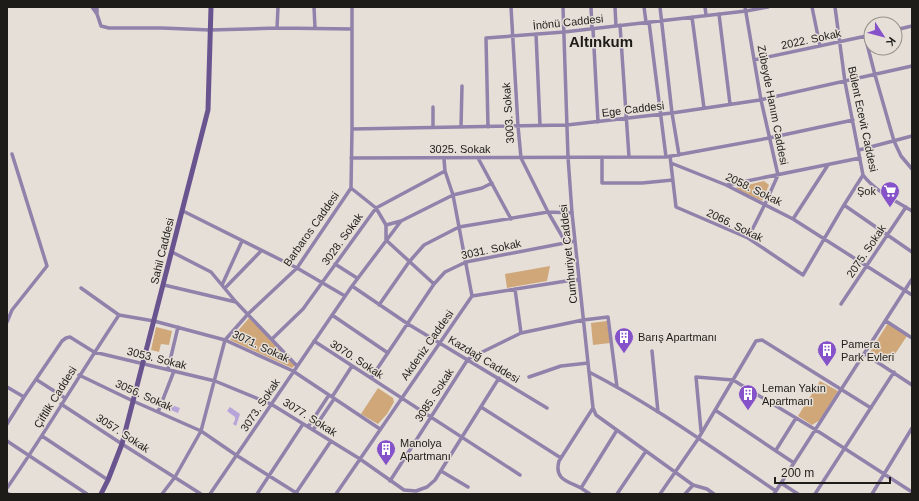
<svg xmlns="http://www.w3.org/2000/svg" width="919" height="501" font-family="Arial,sans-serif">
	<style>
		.green { fill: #cfa779 }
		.water { fill: #b7a5da }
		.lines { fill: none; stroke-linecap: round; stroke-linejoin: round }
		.street { stroke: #9082ab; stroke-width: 3.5 }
		.secondary { stroke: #6a548f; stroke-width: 5 }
		.labels { text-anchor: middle; stroke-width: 3; stroke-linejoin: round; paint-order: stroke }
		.street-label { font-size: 11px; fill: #1e1c19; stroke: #e6dfd7 }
		.poi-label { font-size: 11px; fill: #1e1c19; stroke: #e6dfd7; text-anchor: start }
		.district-label { font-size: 15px; font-weight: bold; fill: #1e1c19; stroke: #e6dfd7 }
	</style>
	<rect width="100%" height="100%" fill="#e6dfd7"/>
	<path class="green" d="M764 181 769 185 762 201 735 188Z
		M550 266 547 281 507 288 505 274Z
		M249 318 295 365 292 368 230 340Z
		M607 321 610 343 593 345 591 323Z
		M888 323 907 336 889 363 870 352Z
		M156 327 172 331 169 345 161 344 159 352 151 350Z
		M820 381 838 391 820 420 812 425 798 416Z
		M378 388 393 398 394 402 387 414 378 424 361 414Z"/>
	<path class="water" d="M169 404 180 408 178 413 168 409Z
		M230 407 240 414 236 426 233 424 235 420V417L227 411Z"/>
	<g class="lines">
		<path class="street" d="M92 7 97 14 101 26 109 28H162L210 30 277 28 352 29
			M314 7 315 28
			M511 7 518 126 521 158 548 212 566 243
			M563 7 568 157 572 213 589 372C655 406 715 450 776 491
			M591 7 592 29
			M615 7 616 26
			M644 7 646 22
			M660 7 672 113 679 155
			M705 7 706 15
			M745 7 761 100 778 175 765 204 748 238
			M812 7 820 46
			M835 7 845 82 863 175C875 191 896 201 912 211
			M97 14V7
			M719 14 730 104
			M692 17 704 108
			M649 22 666 157
			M620 25 629 157
			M277 28 278 7
			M593 29 598 122
			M895 30 912 26
			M536 34 540 125
			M865 36 875 75 894 141 901 156 912 169
			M754 60 871 35
			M433 127V107
			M461 127 462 86
			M488 127 486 38 564 32 746 11 768 7
			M352 129 567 125 672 113 760 100 912 66
			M859 150 912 136
			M670 156 676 207 748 238 803 275 844 205 863 175
			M602 157V183H642L673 180
			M351 158 666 157 769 138 853 120
			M478 158 511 219
			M444 159 445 171 453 195 472 296
			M671 163 726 185 793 219 912 295
			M727 185 860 158
			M351 188 376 208 386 225V240L434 284
			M844 205 912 252
			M183 211 297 268 345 296
			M793 219 828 165
			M386 225 401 221 453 195 482 188 492 183
			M172 252 211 272 236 302 297 366
			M335 264 357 278
			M164 285 236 302
			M222 285 242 241
			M352 286 408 324 547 408
			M81 288 119 315 154 321 225 340 293 371 380 429
			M225 288 261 251
			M515 289 521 333
			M841 304 906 207
			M379 305 409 262 424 245 459 227 548 212 572 213
			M332 315 388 353
			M886 321 912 338
			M7 322 12 310 47 266 12 154
			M272 339 303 309 376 208 445 171
			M314 341 520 475
			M652 351 658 412
			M865 354 912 385
			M168 369 178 327
			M589 372 593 408 596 415 693 485 707 489 714 494
			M79 375 133 401 201 431 236 455 298 494
			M529 377 561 366 588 363
			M371 378 434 284 445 272 466 262 575 241
			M37 380 65 398
			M7 387 24 397
			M332 397 352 366
			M61 404 122 444 201 494
			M481 407 561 458
			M715 410 794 463
			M158 412 174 371
			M7 424 24 397 62 341 66 338 70 337 94 352 215 381 271 404 360 459 404 490 416 491 427 487 435 480 499 378
			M308 427 329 395
			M313 430 334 399
			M701 431 696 377 733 380 816 430 912 492
			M42 436 108 480
			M7 441 87 494
			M776 450 796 418
			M441 471 468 487
			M390 481 468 359 521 333 583 320 608 317 617 387
			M781 483 798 494
			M7 488C46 432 81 372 119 315
			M581 488C567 481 554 479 559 461L593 408
			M7 493 9 494
			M296 493 331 441
			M162 494 175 477 201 431 225 340 248 314 297 268 351 188 352 129V7
			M210 494 352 286 401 221
			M257 494 303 424
			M336 494 472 296 579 279
			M590 494 581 488 617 430
			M617 494 646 451
			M660 494 698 439 756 341 762 340 871 408
			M685 494 693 485
			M774 494 912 279
			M815 494 894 372
			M872 494 912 428"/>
		<path class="secondary" d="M101 494 108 480 122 444 208 110 211 7"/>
	</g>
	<defs>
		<g id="supermarket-pin" transform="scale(1)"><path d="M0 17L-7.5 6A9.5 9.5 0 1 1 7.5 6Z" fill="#8652ca" stroke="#e6dfd7"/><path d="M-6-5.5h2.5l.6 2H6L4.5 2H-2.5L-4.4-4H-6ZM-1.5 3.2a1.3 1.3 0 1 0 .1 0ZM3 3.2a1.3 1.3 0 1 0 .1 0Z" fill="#fff"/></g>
		<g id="building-pin" transform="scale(1)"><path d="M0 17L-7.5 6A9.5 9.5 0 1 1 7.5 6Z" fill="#8652ca" stroke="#e6dfd7"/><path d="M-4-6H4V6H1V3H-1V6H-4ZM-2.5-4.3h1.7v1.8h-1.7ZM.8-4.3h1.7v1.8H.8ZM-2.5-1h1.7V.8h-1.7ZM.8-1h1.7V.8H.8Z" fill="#fff"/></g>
	</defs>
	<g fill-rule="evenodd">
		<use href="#supermarket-pin" x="890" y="191"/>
		<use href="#building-pin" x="624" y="337"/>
		<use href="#building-pin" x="827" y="350"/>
		<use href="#building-pin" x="748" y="394"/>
		<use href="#building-pin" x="386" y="449"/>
	</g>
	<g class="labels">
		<g class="street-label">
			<text transform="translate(568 22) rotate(-6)" y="4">İnönü Caddesi</text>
			<text transform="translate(811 39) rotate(-12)" y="4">2022. Sokak</text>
			<text transform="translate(773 105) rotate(79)" y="4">Zübeyde Hanım Caddesi</text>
			<text transform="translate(633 109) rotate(-7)" y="4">Ege Caddesi</text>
			<text transform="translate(508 113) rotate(-94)" y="4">3003. Sokak</text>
			<text transform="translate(863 119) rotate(78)" y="4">Bülent Ecevit Caddesi</text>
			<text x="460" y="153">3025. Sokak</text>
			<text transform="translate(754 189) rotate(26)" y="4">2058. Sokak</text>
			<text transform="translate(735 225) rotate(26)" y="4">2066. Sokak</text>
			<text transform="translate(311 229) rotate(-55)" y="4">Barbaros Caddesi</text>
			<text transform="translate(342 239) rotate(-54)" y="4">3028. Sokak</text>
			<text transform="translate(491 249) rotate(-12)" y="4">3031. Sokak</text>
			<text transform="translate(162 251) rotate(-76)" y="4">Sahil Caddesi</text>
			<text transform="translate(866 251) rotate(-56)" y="4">2075. Sokak</text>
			<text transform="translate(568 254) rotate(-96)" y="4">Cumhuriyet Caddesi</text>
			<text transform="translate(427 345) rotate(-55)" y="4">Akdeniz Caddesi</text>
			<text transform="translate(261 346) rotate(25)" y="4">3071. Sokak</text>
			<text transform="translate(157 358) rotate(14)" y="4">3053. Sokak</text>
			<text transform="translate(357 359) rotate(33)" y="4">3070. Sokak</text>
			<text transform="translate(484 359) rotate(31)" y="4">Kazdağ Caddesi</text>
			<text transform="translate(144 395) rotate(24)" y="4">3056. Sokak</text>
			<text transform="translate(434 395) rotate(-57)" y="4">3085. Sokak</text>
			<text transform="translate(55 397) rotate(-58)" y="4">Çiftlik Caddesi</text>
			<text transform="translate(260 405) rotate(-56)" y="4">3073. Sokak</text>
			<text transform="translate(310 417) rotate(32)" y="4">3077. Sokak</text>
			<text transform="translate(123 433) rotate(33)" y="4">3057. Sokak</text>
		</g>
		<g class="poi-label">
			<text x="876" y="195" text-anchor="end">Şok</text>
			<text x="638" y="341">Barış Apartmanı</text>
			<text x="841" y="348">Pamera<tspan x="841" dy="13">Park Evleri</tspan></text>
			<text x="762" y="392">Leman Yakın<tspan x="762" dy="13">Apartmanı</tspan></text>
			<text x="400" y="447">Manolya<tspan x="400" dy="13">Apartmanı</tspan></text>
		</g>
		<g class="district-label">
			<text x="601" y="47">Altınkum</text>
		</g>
	</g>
	<rect width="919" height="501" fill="none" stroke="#1e1c19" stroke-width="16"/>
	<g transform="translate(883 36) rotate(126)"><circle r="19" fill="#e6dfd7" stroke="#96918b"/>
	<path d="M0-3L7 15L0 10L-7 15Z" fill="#8652ca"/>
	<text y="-6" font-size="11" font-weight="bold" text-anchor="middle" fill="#1e1c19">K</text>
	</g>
	<path d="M775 477v6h115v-6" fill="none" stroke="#1e1c19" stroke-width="2"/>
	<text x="781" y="477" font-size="12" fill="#1e1c19" stroke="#e6dfd7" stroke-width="3" paint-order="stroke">200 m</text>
</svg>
